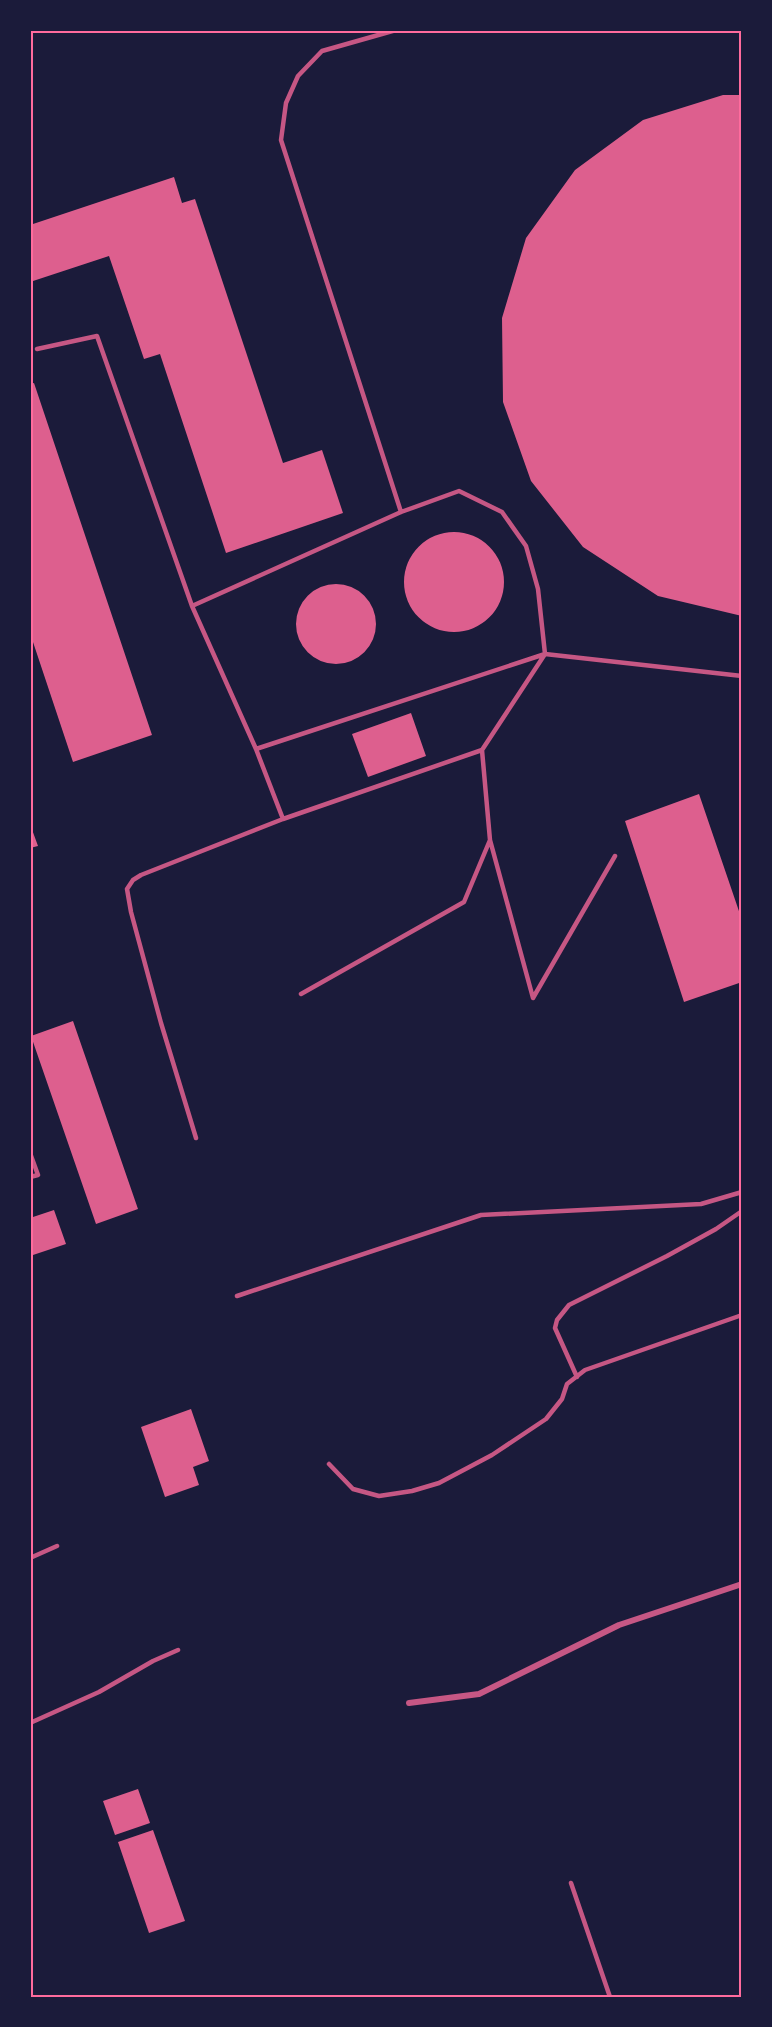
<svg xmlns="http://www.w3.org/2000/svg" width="772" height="2027" font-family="Raleway,sans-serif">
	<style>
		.building { fill: #dd5f8e }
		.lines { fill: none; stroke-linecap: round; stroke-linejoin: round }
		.service { stroke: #c65784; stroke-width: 4.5 }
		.minor { stroke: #c65784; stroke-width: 6 }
		.neatline { fill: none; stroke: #ff6b9d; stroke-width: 2 }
	</style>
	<rect width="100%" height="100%" fill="#1b1b3a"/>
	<path class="building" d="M723 95H742V616L658 596 583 547 531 481 503 402 502 318 526 238 575 170 643 120Z
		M174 177 182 203 195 199 283 463 322 450 343 513 226 553 160 354 144 359 109 256 30 282V225Z
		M34 383 152 735 73 762 30 633V384Z
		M404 582a50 50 0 1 1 100 0a50 50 0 1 1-100 0Z
		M296 624a40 40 0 1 1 80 0a40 40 0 1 1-80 0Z
		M411 713 426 756 368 777 352 734Z
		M699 794 742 920V982L684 1002 625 821Z
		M30 824 38 846 30 848Z
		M73 1021 138 1209 96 1224 31 1036Z
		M54 1210 66 1244 30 1256V1218Z
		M191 1409 209 1461 193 1467 199 1485 165 1497 141 1427Z
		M138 1789 150 1823 115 1835 103 1801Z
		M153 1830 185 1921 149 1933 118 1842Z"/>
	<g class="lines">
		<path class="service" d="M396 30 322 51 298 76 286 103 281 140 401 512
			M37 349 97 336 192 606 401 512 459 491 502 512 526 546 538 589 545 654 482 750 283 819 256 749
			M192 606 256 749 545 654 742 676
			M490 840 533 998 615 856
			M301 994 464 902 490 840 482 750
			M196 1138 161 1023 131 912 127 889 133 880 141 875 283 819
			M30 1153 38 1175 30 1177
			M237 1296 481 1215 701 1204 742 1192
			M577 1377 555 1328 557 1320 569 1305 667 1256 716 1229 742 1211
			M329 1464 353 1489 379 1496 412 1491 439 1483 492 1455 546 1419 562 1399 567 1384 585 1370 742 1315
			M30 1558 57 1546
			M30 1723 99 1692 153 1661 178 1650
			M571 1883 610 1997"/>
		<path class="minor" d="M409 1703 479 1694 619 1625 742 1584"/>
	</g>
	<rect width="772" height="2027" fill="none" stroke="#1b1b3a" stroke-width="63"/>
	<rect x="32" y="32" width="708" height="1964" class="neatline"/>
</svg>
